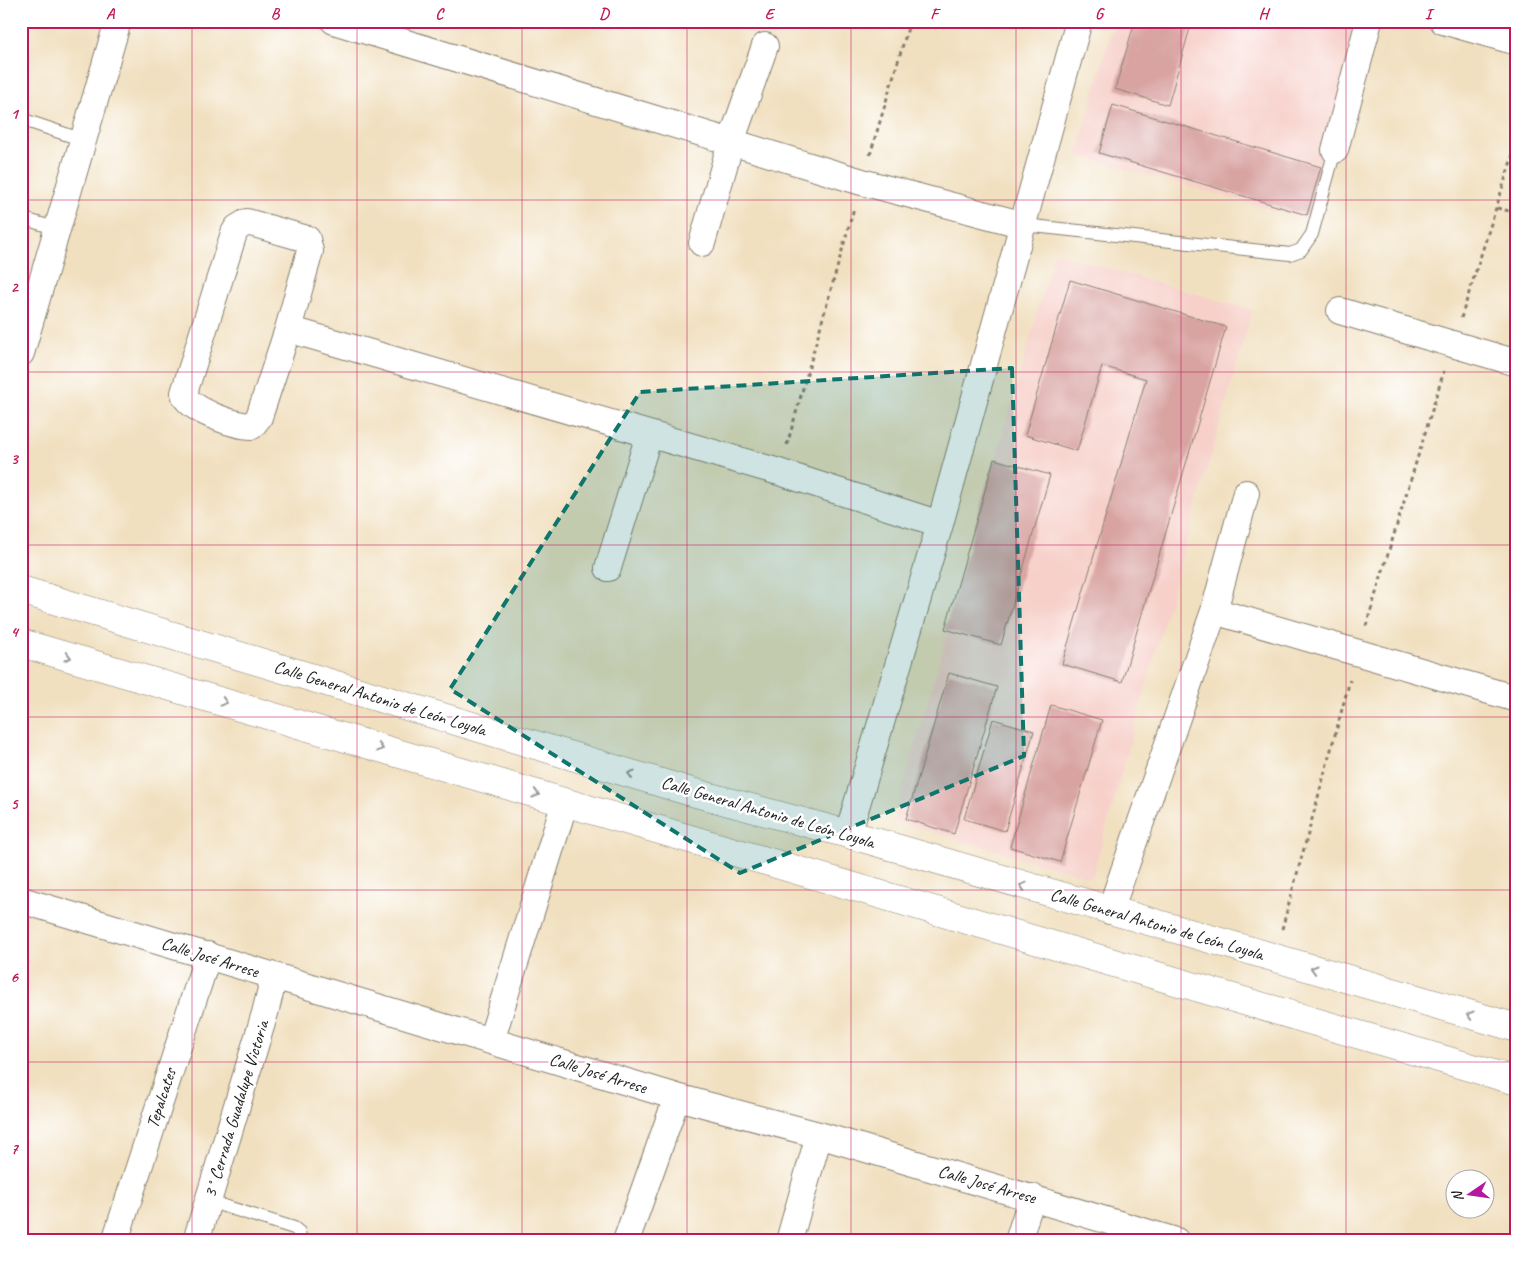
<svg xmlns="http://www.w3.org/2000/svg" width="1538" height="1262" font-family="Caveat,sans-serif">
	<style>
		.built { fill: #f7d0ca }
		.building { fill: #d8a3a1 }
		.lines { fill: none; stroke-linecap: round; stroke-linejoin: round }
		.service-casing { stroke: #867e6e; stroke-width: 14 }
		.minor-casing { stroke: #867e6e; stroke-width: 28 }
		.tertiary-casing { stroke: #867e6e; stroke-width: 29 }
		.path { stroke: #867e6e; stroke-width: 3; stroke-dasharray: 4 4; stroke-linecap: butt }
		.service { stroke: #fff; stroke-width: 12 }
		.minor { stroke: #fff; stroke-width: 26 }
		.tertiary { stroke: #fff; stroke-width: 28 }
		.oneway { stroke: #999 }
		.marked { fill: #0f766e; fill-opacity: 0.2; stroke: #0f766e; stroke-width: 4; stroke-dasharray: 10 6; stroke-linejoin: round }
		.grid { fill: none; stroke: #c2185b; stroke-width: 1; stroke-opacity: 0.55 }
		.labels { text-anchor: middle; stroke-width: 5; stroke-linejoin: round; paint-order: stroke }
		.street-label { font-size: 18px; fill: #1c1c1c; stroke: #fff }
		.neatline { fill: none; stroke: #c2185b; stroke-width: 2 }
		.grid-label { font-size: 16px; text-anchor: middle; font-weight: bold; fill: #c2185b }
	</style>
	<rect width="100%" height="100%" fill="#fff"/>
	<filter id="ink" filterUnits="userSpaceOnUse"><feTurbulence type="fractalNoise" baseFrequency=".02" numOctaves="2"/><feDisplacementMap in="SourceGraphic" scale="10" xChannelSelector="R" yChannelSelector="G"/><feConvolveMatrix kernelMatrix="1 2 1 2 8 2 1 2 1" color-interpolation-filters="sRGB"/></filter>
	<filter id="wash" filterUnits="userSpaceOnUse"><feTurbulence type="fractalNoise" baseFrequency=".0096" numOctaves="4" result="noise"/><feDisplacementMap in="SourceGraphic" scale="20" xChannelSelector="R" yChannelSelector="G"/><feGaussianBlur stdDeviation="1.12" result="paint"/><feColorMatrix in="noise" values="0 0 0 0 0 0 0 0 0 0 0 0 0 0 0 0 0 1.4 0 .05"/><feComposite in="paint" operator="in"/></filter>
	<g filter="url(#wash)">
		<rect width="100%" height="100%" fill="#f1e0c0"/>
		<path class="built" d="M1114 21H1363L1308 220 1077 155Z
			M1054 253 1252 310 1092 878 894 821Z"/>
		<g id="blocks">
			<path class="building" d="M1135 21H1192L1168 105 1115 89Z
				M1113 105 1321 167 1307 215 1099 153Z
				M1070 280 1226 327 1122 682 1062 664 1146 379 1102 366 1077 451 1025 435Z
				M994 459 1050 475 1001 645 945 629Z
				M949 673 997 687 954 834 906 819Z
				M1051 705 1102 720 1060 862 1010 847Z
				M993 719 1034 731 1005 831 964 819Z"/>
		</g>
	</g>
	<g filter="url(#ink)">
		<use href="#blocks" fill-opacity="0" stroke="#867e6e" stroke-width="1"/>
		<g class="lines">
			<g class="service-casing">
				<path id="service" d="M21 119 83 140
					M21 218 58 229
					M1024 225 1290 254 1301 250 1312 234 1335 150
					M208 1201 294 1228 299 1232 301 1241"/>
			</g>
			<g class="minor-casing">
				<path id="minor" d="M334 21 862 182 1024 225
					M1443 21 1517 42
					M1335 150 1369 21
					M247 222 307 239 310 251 288 329 259 417 252 426C236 426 187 410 184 393L234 233 237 228Z
					M702 243 731 142 765 46
					M1340 311 1517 363
					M288 329 779 472 940 524
					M21 353 118 21
					M608 568 649 435
					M1214 611 1517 699
					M848 834 940 524 1079 21
					M21 900 677 1097 819 1135 1176 1241
					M1110 911 1214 611 1246 493
					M491 1041 565 802
					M115 1241 208 955
					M196 1241 265 1013 274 977
					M626 1241 677 1097
					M789 1241 819 1135
					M1018 1241 1032 1197"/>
			</g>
			<g class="tertiary-casing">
				<path id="tertiary" d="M21 590 688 791 848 834 1517 1028
					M21 643 1517 1081"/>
			</g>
			<path class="path" d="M870 155 910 21
				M1497 208 1517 213
				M1461 318 1517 142
				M787 445 854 208
				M1366 626 1444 371
				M1282 929 1350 680"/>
			<use href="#service" class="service"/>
			<use href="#minor" class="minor"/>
			<use href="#tertiary" class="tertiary"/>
		</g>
		<defs><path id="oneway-chevron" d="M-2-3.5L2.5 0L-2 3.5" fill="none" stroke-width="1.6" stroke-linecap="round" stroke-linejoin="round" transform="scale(1.25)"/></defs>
		<g class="oneway">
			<use href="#oneway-chevron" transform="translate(68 657) rotate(16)"/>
			<use href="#oneway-chevron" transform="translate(224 702) rotate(16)"/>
			<use href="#oneway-chevron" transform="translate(380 748) rotate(16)"/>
			<use href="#oneway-chevron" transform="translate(631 774) rotate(-163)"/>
			<use href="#oneway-chevron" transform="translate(536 794) rotate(16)"/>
			<use href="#oneway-chevron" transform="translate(1023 886) rotate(-164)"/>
			<use href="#oneway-chevron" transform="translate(1314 969) rotate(-164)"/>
			<use href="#oneway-chevron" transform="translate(1470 1015) rotate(-164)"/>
		</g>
	</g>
	<path class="marked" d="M1012 368 1024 756 740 873 450 689 640 392Z"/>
	<path class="grid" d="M192 21V1241M357 21V1241M522 21V1241M687 21V1241M851 21V1241M1016 21V1241M1181 21V1241M1346 21V1241M21 200H1517M21 372H1517M21 545H1517M21 717H1517M21 890H1517M21 1062H1517"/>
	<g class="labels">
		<g class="street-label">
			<text transform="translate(380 698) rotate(17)" y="6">Calle General Antonio de León Loyola</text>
			<text transform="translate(768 812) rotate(16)" y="6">Calle General Antonio de León Loyola</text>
			<text transform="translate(1157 924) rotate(16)" y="6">Calle General Antonio de León Loyola</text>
			<text transform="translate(210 957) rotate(17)" y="6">Calle José Arrese</text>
			<text transform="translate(598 1073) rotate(17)" y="6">Calle José Arrese</text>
			<text transform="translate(161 1098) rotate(-72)" y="6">Tepalcates</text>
			<text transform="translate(236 1109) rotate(-73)" y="6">3˚ Cerrada Guadalupe Victoria</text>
			<text transform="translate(987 1184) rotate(16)" y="6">Calle José Arrese</text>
		</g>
	</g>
	<rect width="1538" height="1262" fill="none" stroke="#fff" stroke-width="55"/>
	<g transform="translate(1470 1194) rotate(257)"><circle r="24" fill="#ffffff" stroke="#a4a4a4"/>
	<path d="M0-4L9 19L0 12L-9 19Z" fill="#b5179e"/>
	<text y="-8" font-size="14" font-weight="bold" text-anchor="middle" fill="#1c1c1c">N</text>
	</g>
	<rect x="28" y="28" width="1482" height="1206" class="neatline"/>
	<g class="grid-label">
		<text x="110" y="19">A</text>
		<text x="275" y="19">B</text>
		<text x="439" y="19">C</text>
		<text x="604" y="19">D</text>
		<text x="769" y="19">E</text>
		<text x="934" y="19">F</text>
		<text x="1099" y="19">G</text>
		<text x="1263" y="19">H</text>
		<text x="1428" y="19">I</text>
		<text x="14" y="119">1</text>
		<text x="14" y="292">2</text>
		<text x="14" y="464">3</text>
		<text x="14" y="637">4</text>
		<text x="14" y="809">5</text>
		<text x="14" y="982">6</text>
		<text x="14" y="1154">7</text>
	</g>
</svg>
